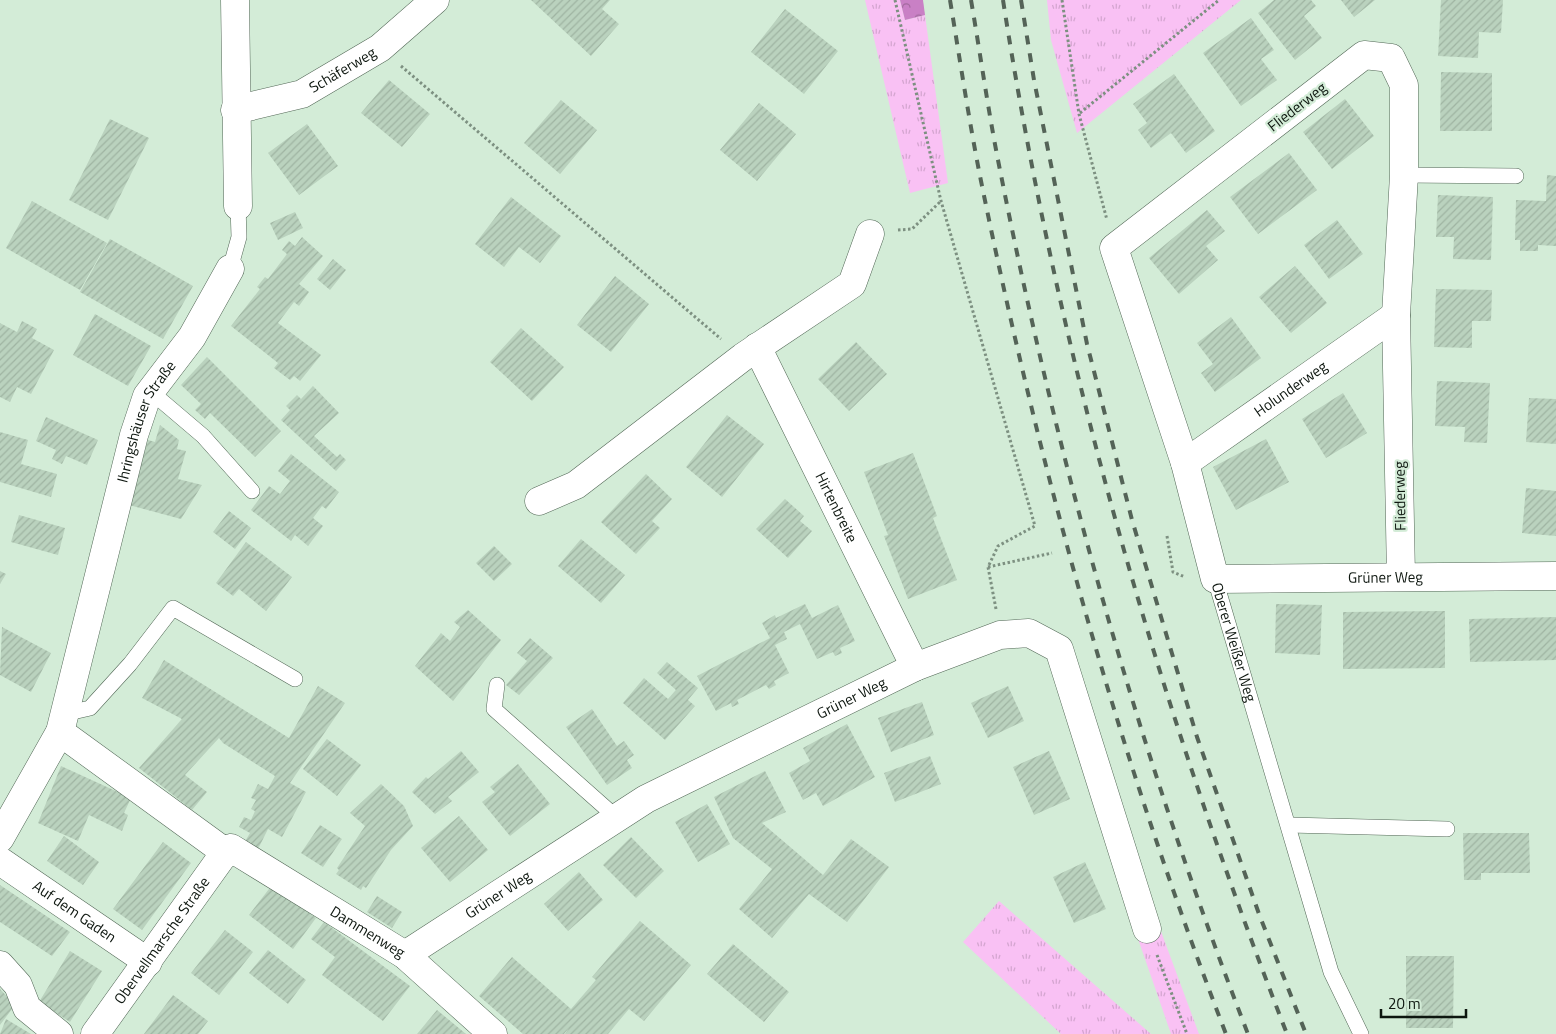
<svg xmlns="http://www.w3.org/2000/svg" width="1556" height="1034" font-family="'Titillium Web',sans-serif">
	<style>
		.grass { fill: url(#grass-tufts) }
		.forest { fill: url(#forest-crowns) }
		.building { fill: url(#building-hatch) }
		.lines { fill: none; stroke-linecap: round; stroke-linejoin: round }
		.service-casing { stroke: #526756; stroke-width: 16 }
		.minor-casing { stroke: #526756; stroke-width: 29 }
		.path { stroke: #7d9081; stroke-width: 3; stroke-dasharray: 2.5 2.5; stroke-linecap: butt }
		.service { stroke: #fff; stroke-width: 15 }
		.minor { stroke: #fff; stroke-width: 28 }
		.rail { stroke: #546357; stroke-width: 4; stroke-dasharray: 9 9; stroke-linecap: butt }
		.labels { text-anchor: middle; stroke-width: 4.5; stroke-linejoin: round; paint-order: stroke }
		.street-label { font-size: 15px; fill: #0d160f; stroke: #d3ecd7 }
	</style>
	<defs>
		<pattern id="grass-tufts" width="24" height="20" patternUnits="userSpaceOnUse" patternTransform="scale(1.25)"><rect width="24" height="20" fill="#f9c1f4"/><path d="M3 7l-1-3M5 7V3M7 7l1-3M15 17l-1-3M17 17v-4M19 17l1-3" fill="none" stroke="#d4a5d0"/></pattern>
		<pattern id="forest-crowns" width="20" height="18" patternUnits="userSpaceOnUse" patternTransform="scale(1.25)"><rect width="20" height="18" fill="#c980c5"/><path d="M2 6a3 3 0 1 1 6 0M12 15a3 3 0 1 1 6 0" fill="none" stroke="#a2689e"/></pattern>
		<pattern id="building-hatch" width="6" height="6" patternUnits="userSpaceOnUse" patternTransform="scale(1.25)"><rect width="6" height="6" fill="#bad2be"/><path d="M-1 1l2-2M0 6l6-6M5 7l2-2" fill="none" stroke="#9fb4a2"/></pattern>
	</defs>
	<rect width="100%" height="100%" fill="#d3ecd7"/>
	<path class="grass" d="M865 0H900L905 20 925 15 948 183 910 193Z
		M1047 0H1241L1077 133 1051 40Z
		M999 901 1151 1034H1061L963 942Z
		M1159 926 1199 1034H1171L1136 933Z"/>
	<path class="forest" d="M900 0H923L925 15 905 20Z"/>
	<path class="building" d="M531 0H610L602 9 619 24 591 56Z
		M1274 0H1311L1316 6 1304 16 1322 38 1295 60 1258 13Z
		M1341 0H1375L1354 17Z
		M1441 0H1503L1501 33 1479 32 1478 58 1438 56Z
		M785 9 838 51 804 94 751 52Z
		M1251 18 1274 50 1261 59 1277 80 1241 106 1203 53Z
		M1441 72 1492 73V131H1440Z
		M1174 74 1215 131 1186 153 1171 133 1151 148 1138 130 1147 123 1133 104Z
		M389 80 430 114 402 147 361 113Z
		M1345 99 1374 136 1332 169 1303 132Z
		M561 100 597 130 560 174 524 143Z
		M759 103 796 134 757 181 720 150Z
		M110 119 149 138 108 220 69 200Z
		M307 124 338 166 299 195 268 153Z
		M1289 153 1317 190 1258 234 1230 197Z
		M1547 175 1556 176V246L1538 245V251H1520V240H1515L1516 200 1546 201Z
		M1438 195 1493 197 1491 260 1453 259 1454 237H1436Z
		M511 197 561 236 540 263 519 247 504 267 475 244Z
		M32 201 107 243 80 290 6 248Z
		M1207 210 1225 231 1206 246 1218 260 1179 294 1149 258Z
		M295 212 303 228 278 240 270 223Z
		M1337 220 1363 254 1329 279 1304 245Z
		M302 237 323 256 299 284 309 292 299 306 294 302 278 323 321 355 300 381 294 376 290 380 274 368 278 363 231 326 260 289 257 287 265 277 268 279 287 254 282 250 289 241 295 246Z
		M110 239 193 286 163 339 80 292Z
		M333 259 346 270 330 290 317 279Z
		M1295 266 1327 303 1291 333 1259 297Z
		M615 276 649 304 611 352 577 325Z
		M1436 289 1492 290 1491 321H1472V348L1434 347Z
		M95 314 151 346 128 386 73 355Z
		M1231 317 1261 358 1215 392 1201 373 1213 364 1197 343Z
		M22 321 37 329 32 338 54 350 31 394 17 387 10 402 0 397V323L17 332Z
		M521 328 564 367 532 401 490 362Z
		M856 342 887 374 849 411 818 379Z
		M207 357 281 431 255 457 210 413 205 419 195 410 201 404 181 385Z
		M1437 381 1490 383 1487 443 1464 442 1465 427 1435 426Z
		M313 386 339 413 314 436 337 457 340 454 346 460 336 471 281 420 290 410 286 406 297 395 301 399Z
		M1343 393 1367 433 1326 458 1302 419Z
		M1529 398 1556 399V444L1526 442Z
		M727 415 764 444 722 497 686 467Z
		M46 417 98 440 87 465 66 456 62 464 52 459 56 450 36 441Z
		M160 425 179 440 177 449 186 451 178 479 202 485 181 519 129 505 148 440 155 442Z
		M0 432 28 440 21 464 57 474 51 497 0 482Z
		M1266 439 1289 482 1236 510 1213 467Z
		M913 453 937 516 933 518 957 580 908 599 884 536 888 535 864 472Z
		M291 454 339 492 326 509 322 506 313 518 323 526 308 546 295 535 291 541 251 510 269 486 280 494 290 481 278 471Z
		M646 474 672 499 652 521 660 528 636 554 601 522Z
		M1526 488 1556 491V536L1522 533Z
		M785 499 804 516 800 521 812 531 788 558 756 529Z
		M229 511 251 528 235 549 213 532Z
		M19 515 65 528 58 555 11 542Z
		M581 539 625 575 601 603 558 566Z
		M246 542 292 577 266 611 239 589 233 596 216 583Z
		M494 546 512 564 494 581 476 563Z
		M0 571 6 574 0 584Z
		M805 604 812 618 838 605 855 641 840 648 842 653 835 656 833 652 817 659 800 624 784 632 787 639 775 645 789 673 774 681 776 685 769 689 766 685 737 700 739 704 732 707 731 703 716 711 697 676 770 638 762 623 775 615 776 618Z
		M1276 604 1322 605 1320 655 1275 653Z
		M468 610 501 640 453 701 415 666 441 633 450 641 460 627 454 622Z
		M1445 611V668L1343 669V612Z
		M1556 617V660L1470 662 1469 619Z
		M2 627 51 653 31 692 0 675Z
		M530 638 553 658 519 695 506 685 527 661 517 653Z
		M164 660 289 738 318 686 345 703 290 783 306 792 282 837 268 829 258 849 244 843 250 833 239 827 244 817 251 820 255 811 251 809 256 800 251 798 258 784 268 789 275 776 223 743 219 738 185 775 207 792 192 810 139 768 182 719 142 698Z
		M667 662 698 688 688 700 695 706 665 740 623 703 644 678 668 699 676 690 657 673Z
		M1008 686 1024 721 988 738 971 703Z
		M922 702 934 735 891 752 878 718Z
		M592 709 617 746 624 741 634 755 627 760 632 768 607 785 566 727Z
		M847 724 875 777 823 806 816 793 803 800 789 773 810 761 803 748Z
		M327 739 361 765 337 796 303 769Z
		M461 751 479 772 448 797 452 801 435 814 412 792 426 777 428 779Z
		M1049 751 1070 799 1034 815 1013 767Z
		M930 756 941 784 895 802 884 773Z
		M518 764 550 804 510 836 482 802 495 792 490 787Z
		M61 766 131 798 124 813 128 815 122 831 89 815 78 841 38 823Z
		M765 771 786 812 762 823 823 875 851 839 889 867 847 922 809 894 772 938 739 909 772 869 733 838 714 797Z
		M381 784 404 806 413 826 391 850 366 888 363 886 361 890 336 874 339 870 337 868 365 826 350 813Z
		M707 804 730 844 698 862 675 822Z
		M459 816 488 850 450 882 421 848Z
		M320 825 342 839 323 867 301 853Z
		M1463 833H1529L1530 873H1481V880H1464Z
		M64 836 99 862 83 885 47 861Z
		M631 837 664 871 636 898 603 865Z
		M163 842 191 863 142 930 113 909Z
		M1085 862 1106 909 1074 923 1053 877Z
		M579 872 603 900 568 931 544 904Z
		M0 885 70 932 52 956 0 922Z
		M272 885 316 918 293 949 249 915Z
		M377 896 402 912 392 928 367 912Z
		M640 921 691 965 644 1021 629 1009 608 1034H565L569 1028 564 1034H523L479 996 512 957 571 1009 596 980 592 977Z
		M324 922 410 986 383 1021 322 975 335 957 311 939Z
		M225 930 253 952 219 995 191 973Z
		M733 944 789 992 764 1022 707 974Z
		M268 950 306 980 288 1004 249 973Z
		M70 951 102 971 70 1022 39 1002Z
		M1406 956H1454L1453 1028H1406Z
		M0 989 15 1005 0 1025Z
		M173 995 208 1021 198 1034H144Z
		M437 1010 466 1034H417Z
		M6 1019 31 1034H0Z"/>
	<g class="lines">
		<g class="service-casing">
			<g id="service">
				<path d="M1404 175 1516 176"/>
				<path d="M230 269 239 237 238 206"/>
				<path d="M150 391 203 436 252 491"/>
				<path id="s1" d="M1215 579 1331 972 1361 1034"/>
				<path d="M497 685 494 709 617 818"/>
				<path d="M64 714 90 708 130 664 173 608 295 679"/>
				<path d="M1289 825 1447 829"/>
			</g>
		</g>
		<g class="minor-casing">
			<g id="minor">
				<path d="M235 0 238 206"/>
				<path id="s2" d="M235 110 302 94 380 48 435 0"/>
				<path id="s3" d="M757 347 915 667"/>
				<path id="s4" d="M1185 463 1396 315"/>
				<path d="M539 501 576 485 743 357 852 284 870 234"/>
				<path id="s5" d="M1401 577 1396 315 1404 175V85L1391 58 1364 55 1114 248 1185 463 1215 579 1556 576"/>
				<path d="M60 732 225 852"/>
				<path id="s6" d="M0 838 60 732 134 435 147 396 192 337 230 269"/>
				<path id="s7" d="M0 861 148 962"/>
				<path id="s8" d="M405 955 646 799 915 667 1000 635 1029 633 1059 649 1147 929"/>
				<path d="M0 965 18 985 27 1008 59 1034"/>
				<path id="s9" d="M95 1034 221 858 231 848 405 955 493 1034"/>
			</g>
		</g>
		<path class="path" d="M895 0 941 201 1035 526 998 546 988 567 996 609
			M1062 0 1079 114 1107 220
			M401 66 721 339
			M1080 113 1219 0
			M898 230 912 229 941 201
			M1167 536 1173 572 1185 577
			M988 567 1052 553
			M1157 955 1187 1034"/>
		<use href="#service" class="service"/>
		<use href="#minor" class="minor"/>
		<path class="rail" d="M950 0C960 60 969 121 981 181 1040 471 1119 757 1226 1034
			M971 0C981 58 989 117 1001 175 1059 468 1140 756 1248 1034
			M1003 0C1058 355 1157 700 1287 1034
			M1021 0 1034 80 1087 344 1132 520 1197 737 1259 914 1306 1034"/>
	</g>
	<g class="labels">
		<g class="street-label">
			<text dy="5" stroke="none"><textPath href="#s2" startOffset="116">Schäferweg</textPath></text>
			<text transform="translate(1297 107) rotate(-38)" y="5">Fliederweg</text>
			<text dy="5" stroke="none"><textPath href="#s4" startOffset="129">Holunderweg</textPath></text>
			<text dy="5" stroke="none"><textPath href="#s6" startOffset="445">Ihringshäuser Straße</textPath></text>
			<text transform="translate(1400 496) rotate(-91)" y="5">Fliederweg</text>
			<text dy="5" stroke="none"><textPath href="#s3" startOffset="179">Hirtenbreite</textPath></text>
			<text dy="5" stroke="none"><textPath href="#s5" startOffset="1382">Grüner Weg</textPath></text>
			<text dy="5" stroke="none"><textPath href="#s1" startOffset="66">Oberer Weißer Weg</textPath></text>
			<text dy="5" stroke="none"><textPath href="#s8" startOffset="516">Grüner Weg</textPath></text>
			<text dy="5" stroke="none"><textPath href="#s8" startOffset="111">Grüner Weg</textPath></text>
			<text dy="5" stroke="none"><textPath href="#s7" startOffset="90">Auf dem Gaden</textPath></text>
			<text dy="5" stroke="none"><textPath href="#s9" startOffset="391">Dammenweg</textPath></text>
			<text dy="5" stroke="none"><textPath href="#s9" startOffset="115">Obervellmarsche Straße</textPath></text>
		</g>
	</g>
	<path d="M1381 1009v8h85v-8" fill="none" stroke="#0d160f" stroke-width="2.5"/>
	<text x="1388" y="1009" font-size="15" fill="#0d160f" stroke="#d3ecd7" stroke-width="4" paint-order="stroke">20 m</text>
</svg>
